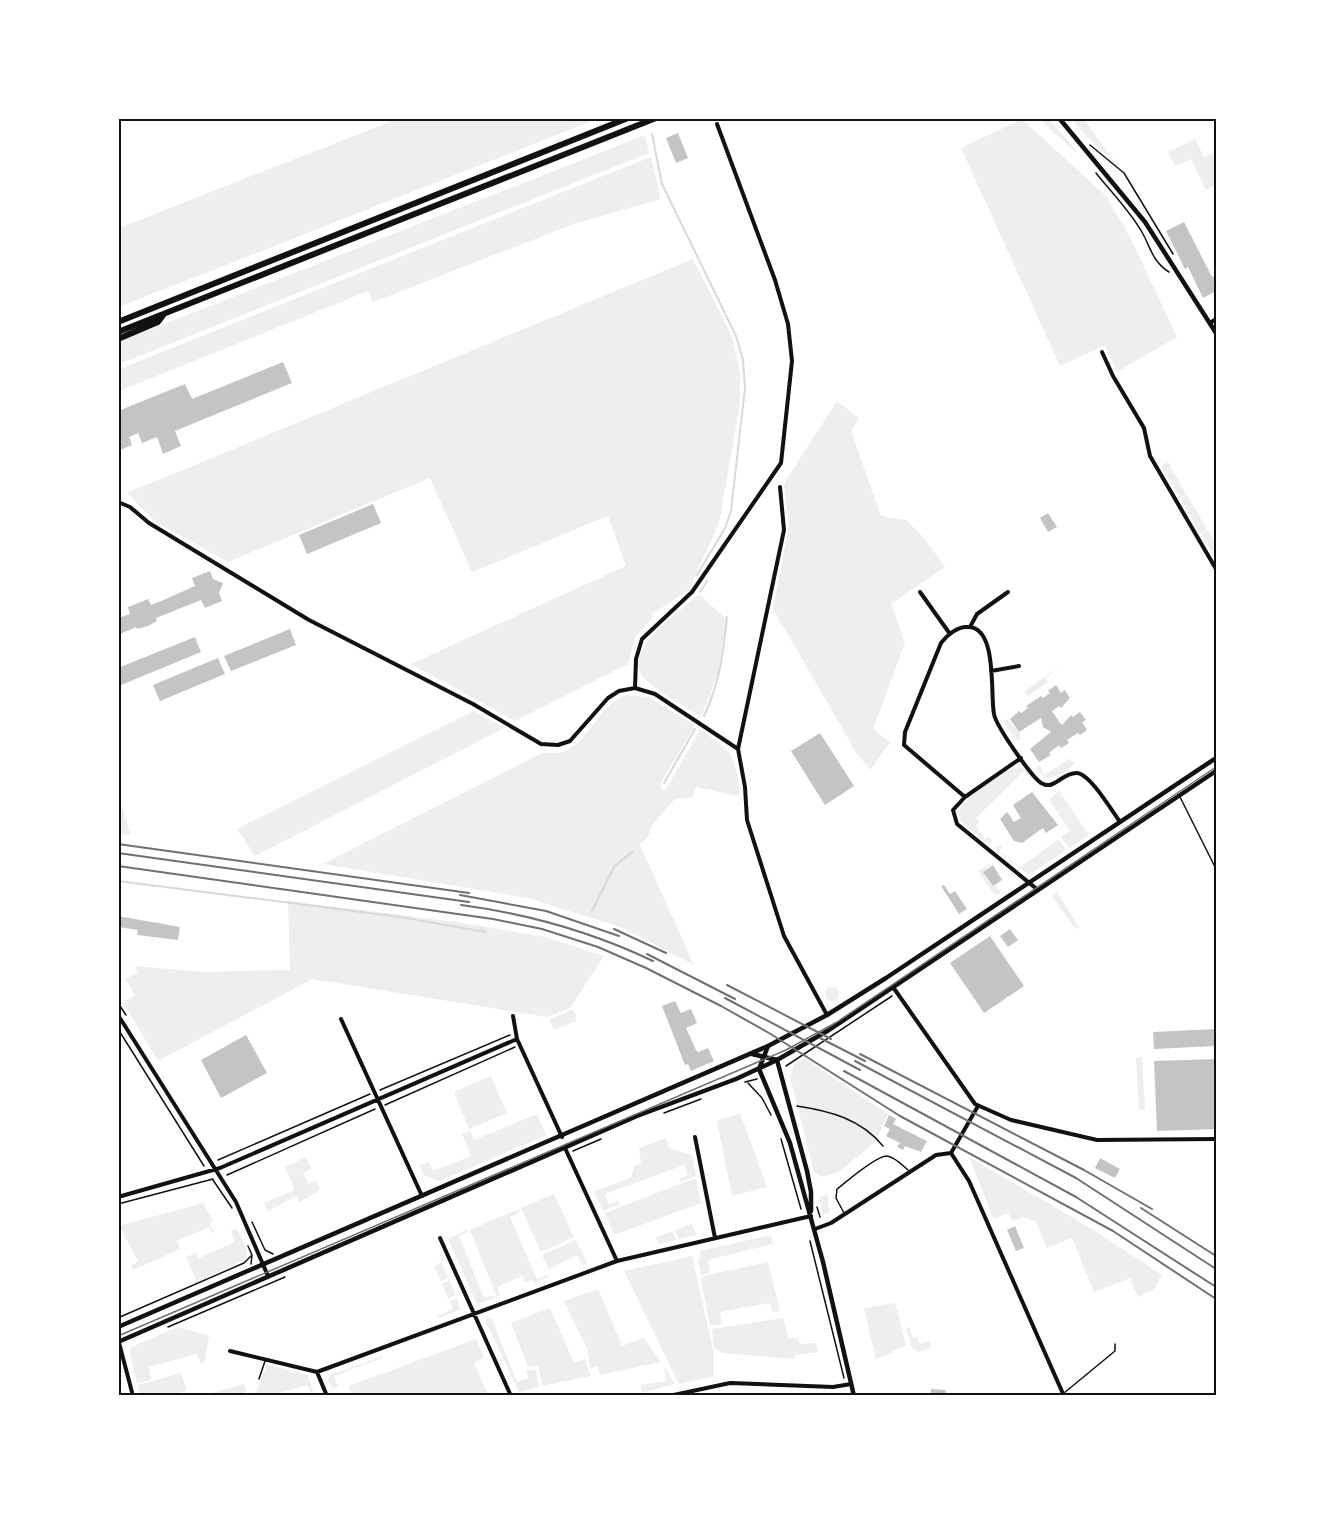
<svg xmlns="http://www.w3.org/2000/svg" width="1335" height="1514" font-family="'Work Sans',sans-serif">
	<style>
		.green { fill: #eee }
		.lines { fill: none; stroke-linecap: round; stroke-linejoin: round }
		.stream { stroke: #d9d9d9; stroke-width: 2 }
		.building { fill: #c4c4c4 }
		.path { stroke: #111; stroke-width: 1.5 }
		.service { stroke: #111; stroke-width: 1.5 }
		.minor { stroke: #111; stroke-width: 4 }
		.tertiary { stroke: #111; stroke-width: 4.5 }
		.secondary { stroke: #111; stroke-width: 4.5 }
		.trunk { stroke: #111; stroke-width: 6 }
		.tram { stroke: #707070; stroke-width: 1.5 }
		.rail { stroke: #707070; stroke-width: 2 }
		.neatline { fill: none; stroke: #111; stroke-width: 2 }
	</style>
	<rect width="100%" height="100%" fill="#fff"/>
	<path class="green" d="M397 119H597L119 307V228Z
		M1022 119 1106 196 1131 239 1177 337 1117 372 1105 345 1060 366 961 148Z
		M1040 119H1049L1077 152H1075Z
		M1071 119H1084L1114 161 1098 148Z
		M645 135 649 153 119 364V343L124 340Z
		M1195 139 1204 157 1216 151V185L1206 190 1191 159 1175 167 1168 152Z
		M651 157 661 199 576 223 373 302 368 291 119 391V369Z
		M693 259 731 334 740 372V404L719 523 689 590 652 614V619L635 637 628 664 515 721 411 664 626 566 608 516 472 572 430 478 228 562 156 522 127 493Z
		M837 401 859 418 851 431 881 516 906 520 925 539 945 567 891 604 905 643 873 729 890 743 870 770 851 746 852 745 773 609 789 526 784 486 786 480Z
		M1168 462 1186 494 1180 498 1161 466Z
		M1187 495 1207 529 1200 533 1181 499Z
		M1208 530 1216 545V560L1201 534Z
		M699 594 726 619 719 671 701 717C686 706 655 691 643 677 621 649 683 610 699 594Z
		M1060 666 1046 678 1048 682 1028 696 1025 691Z
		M627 695 649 697 695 726 661 782V788L665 791 700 730C732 750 735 755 740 793L737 796 696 787 692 798 675 799 652 825 648 836 640 845 694 965 623 928 528 898 323 864 542 753C550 752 558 754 565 751 592 739 599 703 627 695Z
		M474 711 504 728 255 856 237 829Z
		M1007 719 1020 733V740H1016L1004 723Z
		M1070 758V761L1075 762C1071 770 1053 780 1044 777L1036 768 1040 765 1043 774 1045 775Z
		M1021 767 1028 771 1035 782 1024 771 976 818 980 822 976 826 985 839 989 836 992 840 991 843H985L960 820 958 811C968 798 1004 767 1021 767Z
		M1059 791 1089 835 1069 848 1061 837 1070 831 1049 800Z
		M119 803 124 811 130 835 119 834Z
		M1059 839 1066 850 1029 875 996 850 997 846H1003L999 851 1020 867Z
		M994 861 983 872 992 886 996 885 1001 892 999 895 993 893 978 871Z
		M1057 892 1080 929 1074 927 1052 896Z
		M288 901 457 922 545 937 604 956 570 1008 547 1017 312 979 158 1061 123 1002 135 996 126 979 138 972 135 966 203 972 290 970Z
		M825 994a7 7 0 1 1 14 0a7 7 0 1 1-14 0Z
		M572 1010 576 1014V1021L554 1030 549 1019Z
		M1142 1057 1145 1109 1139 1110 1136 1058Z
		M804 1058 888 1114 876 1141 839 1172 821 1177 814 1172 790 1077 794 1065Z
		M491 1076 507 1113 469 1129 454 1092Z
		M740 1113 767 1187 732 1196 717 1121Z
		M537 1114 546 1135 439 1181 423 1175 419 1165 429 1162 433 1171 471 1156 462 1134 470 1131 474 1140Z
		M666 1138 670 1149 692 1155 696 1176 680 1182 679 1179 688 1175 684 1165 605 1194 609 1204 618 1201 620 1204 603 1211 594 1191 631 1178 634 1166 641 1163 639 1148Z
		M306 1157 311 1169 303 1173 308 1184 316 1181 320 1190 299 1202 296 1196 268 1211 264 1203 295 1190 285 1167Z
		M969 1157 1089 1227 1162 1275 1154 1289 1138 1297 1130 1278 1094 1292 1072 1238 1047 1248 1036 1222 1024 1217 1013 1221 1008 1213 994 1219Z
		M696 1178 701 1203 614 1235 605 1213Z
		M554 1194 574 1237 541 1252 521 1208Z
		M828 1195 829 1213 823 1215 819 1197Z
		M203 1203 213 1221 209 1224 214 1231 212 1233 209 1227 177 1241 180 1249 133 1270 131 1266 138 1261 119 1226Z
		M519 1209 520 1212 510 1217 537 1279 548 1275 549 1277 534 1283 532 1280 525 1283 522 1276 497 1287 500 1295 497 1297 470 1230Z
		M692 1224 696 1235 678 1239 675 1230Z
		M237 1228 247 1251 246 1259 197 1282 186 1257 196 1253 199 1258 235 1242 231 1231Z
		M467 1229 468 1232 459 1236 484 1298 494 1295 495 1298 477 1304 448 1239Z
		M673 1231 676 1240 658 1244 656 1237Z
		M771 1235 773 1244 708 1260 710 1272 701 1275 698 1260 701 1259 700 1251Z
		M576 1240 588 1264 582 1265 577 1255 549 1269 542 1255Z
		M692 1256 714 1354V1376L679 1384 624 1271Z
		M441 1262 448 1278 441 1281 434 1266Z
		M768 1262 780 1311 773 1312 770 1303 720 1312 722 1324H727L710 1325 701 1280 703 1276Z
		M449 1280 456 1295 448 1299 442 1283Z
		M598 1289 622 1346 644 1338 661 1362 600 1375 598 1366 590 1368 587 1348 564 1301Z
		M457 1298 460 1310 439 1318 438 1316 453 1309 450 1301Z
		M895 1303 906 1345 876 1360 864 1308Z
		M550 1308 574 1363 585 1359 591 1376 542 1386 538 1366 528 1367 511 1323Z
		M491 1317 517 1382 528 1378 526 1371 535 1369 540 1387 519 1392 485 1320Z
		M783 1318 789 1339 798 1337 800 1344 816 1343 818 1352 795 1355V1359L722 1353 714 1348 712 1329Z
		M177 1327 209 1336 205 1361 201 1364 197 1354 149 1367 151 1380 137 1383 130 1353 132 1347Z
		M909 1327 913 1338 917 1337 920 1344 929 1341 931 1348 918 1352 912 1348 906 1328Z
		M476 1339 484 1357 474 1363 488 1395H352L349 1386Z
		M382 1356V1358L334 1376 338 1387 333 1389 328 1380 330 1375Z
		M267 1365 308 1375 314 1394 317 1395H311L308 1385 271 1395H255Z
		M664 1366 675 1384 642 1393 640 1385 666 1381Z
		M181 1373 187 1391 166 1395H140L138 1385Z
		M244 1384 246 1392 234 1395H205Z"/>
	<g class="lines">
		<path class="stream" d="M652 134 662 184 736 336 743 360 745 388 731 511 725 528 697 575
			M700 592 707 581
			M704 716C720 682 723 655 727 617
			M664 783 695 729
			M118 881 400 917 486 932
			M592 911 614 867 633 851"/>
	</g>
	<path class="building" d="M678 133 688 158 676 163 666 138Z
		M1184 222 1212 277 1216 275V291L1203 298 1188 267 1185 269 1166 231Z
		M283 362 292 383 175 431 181 446 163 454 157 437 142 443 138 433 129 437 132 445 118 451V411L185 384 192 399Z
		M373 504 381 523 307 554 299 535Z
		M1048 513 1057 527 1048 532 1040 518Z
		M210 571 213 579 223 583 219 593 222 601 205 608 201 600 156 618 157 621 148 626 137 629 136 627 118 635V618L130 614 128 607 148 599 151 605 159 602 195 586 192 578Z
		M290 629 296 645 231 671 224 656Z
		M195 637 201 652 121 685 118 668Z
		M218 658 225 674 160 701 153 685Z
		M1056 685 1061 693 1065 690 1070 698 1061 708 1059 706 1052 711 1060 723 1062 725 1071 715 1073 717 1080 712 1086 720 1082 722 1087 730 1080 735 1078 733 1067 740 1069 743 1061 748 1059 745 1049 753 1051 755 1039 762 1030 749 1051 732 1043 727 1041 718 1019 732 1010 719 1019 711 1021 713 1028 708 1026 706 1041 696 1043 698 1050 693 1048 691Z
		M820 733 854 786 825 805 791 751Z
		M1032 792 1058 825 1046 833 1043 828 1022 843 1014 841 1000 819 1007 812 1014 822 1021 818 1013 805Z
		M993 865 1002 880 993 886 983 872Z
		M944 885 950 894 955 891 967 909 959 914 941 886Z
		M118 916 180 927 178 940 137 935 138 930 118 927Z
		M1010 929 1018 940 1008 947 1000 936Z
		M990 936 1024 986 984 1013 950 963Z
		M675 1001 681 1013 691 1009 697 1023 686 1028 696 1050 698 1052 708 1048 714 1061 691 1071 688 1064 685 1065 662 1006Z
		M1216 1029V1046L1154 1049 1153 1032Z
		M246 1035 267 1073 221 1098 201 1060Z
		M1216 1059V1129L1157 1131 1154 1061Z
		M889 1115 896 1119 893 1124 927 1141 921 1152 905 1146 903 1150 897 1147 900 1143 886 1136 890 1129 884 1126Z
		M1100 1158 1120 1169 1115 1178 1095 1168Z
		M1015 1226 1024 1248 1016 1251 1007 1230Z
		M931 1389 946 1390 945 1396 931 1394Z"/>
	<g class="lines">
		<path class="path" d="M1090 145 1124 173 1173 254
			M1096 173C1111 192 1131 212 1143 234 1151 249 1153 262 1169 272
			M118 1003 126 1015
			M118 1029 204 1166
			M786 1066 892 996
			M745 1082 757 1079
			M748 1083 762 1098 771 1115
			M380 1090 510 1035
			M385 1105 515 1047
			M797 1106C830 1111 861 1119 883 1146
			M664 1113 701 1099
			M781 1139 801 1209
			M573 1151 601 1139
			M218 1160 370 1094
			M227 1175 375 1109
			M213 1180 232 1208
			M118 1204 213 1179
			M817 1207 820 1217
			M252 1222 265 1250 273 1254
			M810 1241 844 1378
			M248 1246 252 1255 251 1264
			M120 1317 244 1263 251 1256
			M168 1327 285 1277"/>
		<path class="service" d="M1180 797 1216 869
			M844 1213 836 1198 837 1189C846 1182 877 1155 887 1156 895 1157 902 1165 908 1170
			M259 1379 265 1361
			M1064 1393 1115 1351V1344"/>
		<path class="minor" d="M1210 323 1216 319
			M1102 352 1113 376 1144 428 1150 456 1216 569
			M780 487 784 530 738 749 745 787 747 820 784 936 827 1015
			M118 502 130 507 149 523 309 620 473 704 541 744 558 745 570 741 608 698 619 691 635 688 655 694 738 749
			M920 592 950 634
			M970 627 977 614 1008 592
			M991 671 1019 666
			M635 688 636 659 642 639 692 592 781 463 792 361 788 324 775 280 717 124
			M965 797 1021 758
			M1038 890 957 824 953 810 965 797 904 745 905 732 941 643C947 635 958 626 968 627 998 627 990 695 994 714 996 726 1031 776 1041 783 1045 785 1045 785 1050 785 1059 782 1066 773 1076 773 1089 772 1112 811 1120 822
			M893 987 975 1104 1011 1120 1097 1140 1216 1139
			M118 1015 236 1202 268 1276
			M513 1016 517 1039 562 1137
			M341 1019 422 1196
			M695 1137 715 1238
			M565 1148 617 1261
			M951 1153 969 1181 1064 1396
			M951 1153 978 1106
			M118 1197 220 1168 517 1039
			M815 1229 831 1223 936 1155 951 1153
			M440 1238 511 1396
			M118 1339 133 1396
			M230 1351 317 1372
			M317 1372 617 1261 811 1216
			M317 1372 327 1396
			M669 1396 730 1383 833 1387 851 1384"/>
		<path class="tertiary" d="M1059 118 1145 222 1216 333
			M768 1046 759 1069 790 1143 823 1262 854 1396
			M777 1060 807 1171 811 1192V1211"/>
		<path class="secondary" d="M752 1054 777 1060
			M118 1327 768 1046 827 1015 886 978 1216 758
			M118 1342 637 1116 736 1079 777 1060 829 1030 1216 771"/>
		<path class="trunk" d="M665 118H669
			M118 322 628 118
			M118 332 656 118
			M118 339 158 322 164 314"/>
		<path class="tram" d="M118 1336 786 1050 837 1022 1216 767"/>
		<path class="rail" d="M118 844 469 893
			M118 853 469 902
			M118 866 493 919 542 929 598 947 646 968 721 1006 769 1033 900 1116 1113 1231 1216 1299
			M460 895 546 911 619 936
			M461 905C529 914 592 932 653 961
			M614 929 666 953
			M647 954 735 999
			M727 985 831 1039
			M725 998 860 1070
			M820 1038 865 1061
			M860 1054 1084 1170 1152 1209
			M855 1061 1076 1178 1216 1269
			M844 1071 1076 1197 1216 1287
			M1141 1208 1216 1256"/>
	</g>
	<rect width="1335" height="1514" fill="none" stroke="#ffffff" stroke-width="240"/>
	<rect x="120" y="120" width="1095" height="1274" class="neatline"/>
</svg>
